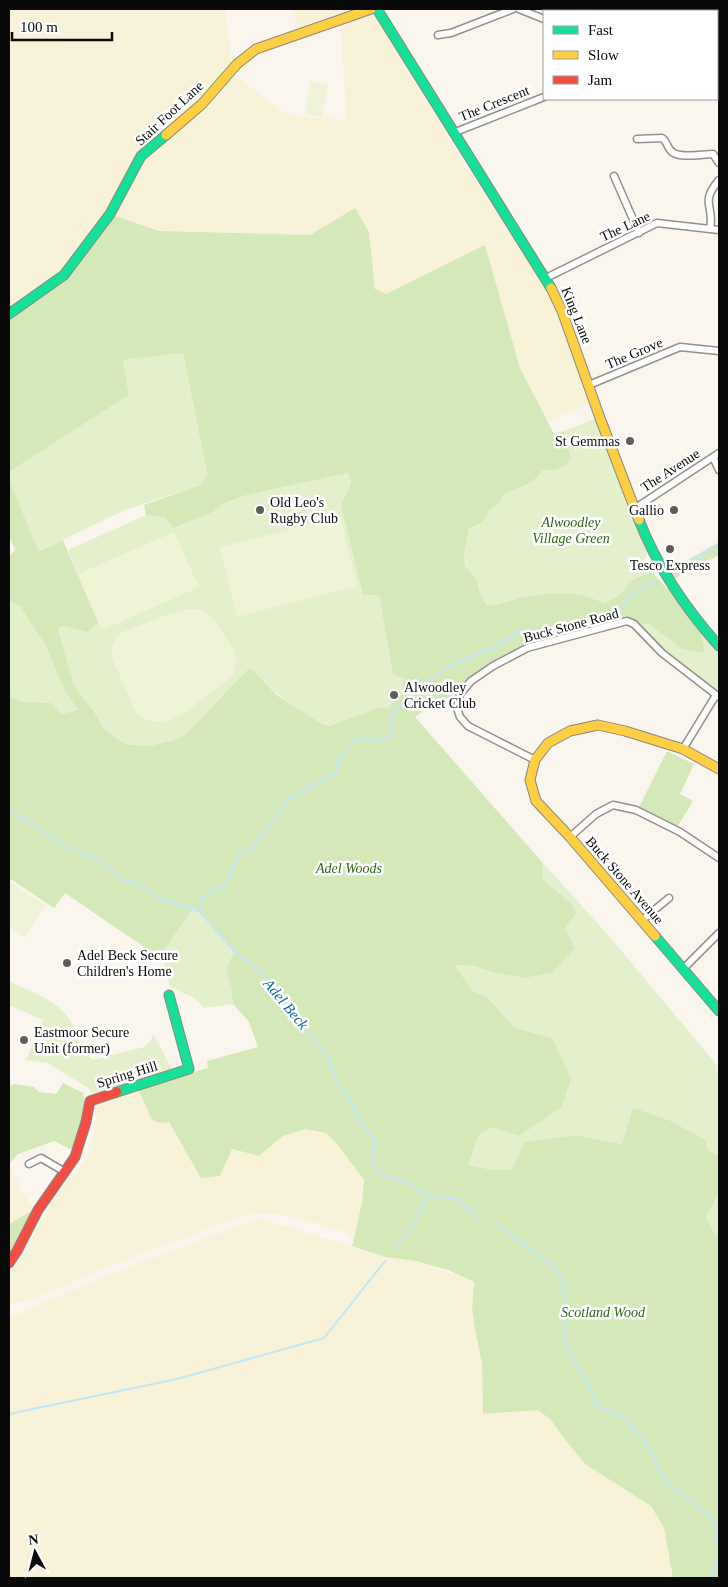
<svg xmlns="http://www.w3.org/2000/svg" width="728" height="1587" font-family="'Times New Roman',serif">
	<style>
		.farmland { fill: #f8f3d8 }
		.green { fill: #e4f0cb }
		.forest { fill: #d5e9b8 }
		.pitch { fill: #eef4d5 }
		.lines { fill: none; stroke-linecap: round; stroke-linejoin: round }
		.stream { stroke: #c1e7f7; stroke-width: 2 }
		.street-casing { stroke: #92908c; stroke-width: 9 }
		.fast-casing { stroke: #898783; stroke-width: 11 }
		.slow-casing { stroke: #898783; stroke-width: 11 }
		.jam-casing { stroke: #898783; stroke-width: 11 }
		.street { stroke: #fefefc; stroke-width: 6 }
		.fast { stroke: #16e098; stroke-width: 9 }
		.slow { stroke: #ffcf43; stroke-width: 9 }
		.jam { stroke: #f24e42; stroke-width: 9 }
		.poi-dot { fill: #5e5d59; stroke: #fff; stroke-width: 2 }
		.labels { text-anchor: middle; stroke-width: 5; stroke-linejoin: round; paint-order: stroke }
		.street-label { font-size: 14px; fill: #0a0a0a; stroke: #fff }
		.poi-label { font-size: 14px; fill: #0a0a0a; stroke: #fff; text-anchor: start }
		.park-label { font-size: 14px; font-style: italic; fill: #2c6617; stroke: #fff }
		.water-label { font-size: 15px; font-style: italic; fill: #0b6aa5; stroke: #fff }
	</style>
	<rect width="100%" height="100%" fill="#faf6ed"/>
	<path class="farmland" d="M9 9H225L233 73 279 109 294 116 347 120 340 24 304 38 291 9H372L458 154 539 276 557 313 590 404 547 422 520 368 485 245 386 294 375 289 369 232 355 208 310 235 159 231 110 214 64 275 9 314Z
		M138 1089 152 1120 159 1123 169 1122 183 1148 220 1176 232 1149 259 1156 283 1136 305 1129 326 1133 338 1145 364 1180 362 1202 353 1238 342 1231 306 1220 281 1215 251 1213 112 1265 40 1296 9 1305V1274L24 1254 52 1201 88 1157 97 1123 95 1112 98 1101Z
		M9 1164H10L22 1192 32 1206H37L34 1213 31 1211 9 1224Z
		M259 1218 385 1257 416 1261 474 1282 472 1307 475 1330 482 1363 483 1414 538 1410 551 1420 563 1437 585 1464 651 1506 664 1528 673 1578H9V1318L103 1277Z"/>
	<path class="green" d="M183 353 207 474 200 485 125 510 39 551 9 480V472L129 395 123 360Z
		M599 417 637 527 648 552 644 559 652 572 636 578 627 585 622 593 615 598 602 603C580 592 554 592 530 596 516 598 503 604 488 606L483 600 479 587 466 567 464 553 469 528 479 525 488 511 502 501 503 495C517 487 532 484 542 470L548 471 571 459 564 431Z
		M348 473 351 483 341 505 364 595H379L393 674 404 679 401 694 388 708H378L331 726C299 715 273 691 250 667L186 734 174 740 149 746 125 744 104 729 97 716 74 685 58 629 64 626 87 632 98 623 68 550 146 515 165 516 213 512 222 504 243 496Z
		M9 601 20 606 46 646 63 687 79 710 61 714 51 703 25 702 12 698 9 687Z
		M698 622 719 646V697L662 653 634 624H649L680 648Z
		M542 862 609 936 716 1064 719 1088V1156L708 1150 706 1140 671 1121 622 1144 575 1135 524 1142 513 1170H493L468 1165 479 1135 491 1126 519 1136 552 1038 515 1028 487 997 473 991 453 965 474 966 495 973 525 978 552 973 571 903 543 880Z
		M192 910 200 912 234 951 226 970 231 987 233 1004 204 1008 194 998 170 987 162 953Z
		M9 981C28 991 55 999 68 1017 77 1031 79 1050 93 1060L144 1047 151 1040 153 1034 173 1071 92 1093 88 1088 48 1063 26 1060 43 1020 9 1005Z
		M719 1193V1237L714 1233 706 1217Z"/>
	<path class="forest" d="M355 208 369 232 375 289 386 294 485 245 520 368 554 434 564 431 571 459C564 470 554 471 542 470 536 484 515 488 503 495L502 501 488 511C485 522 479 525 469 528L464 553 465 566 475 577 483 600 488 606C503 604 516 598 530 596 556 592 579 591 603 603L615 598 622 593 627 585 636 578 652 572 667 589 677 591 698 622 705 653 680 648 649 624H634L627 621 527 648 493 666 460 694 434 702 415 717 542 862 543 880 571 903 576 913 565 928 575 948 552 973 525 978 495 973 474 966 454 965 473 991 487 997 515 1028 552 1038 571 1078 562 1107 519 1136 491 1127 479 1135 468 1165 493 1170H512L524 1142 575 1135 622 1144 633 1108 671 1121 706 1140 708 1150 719 1156V1193L706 1217 714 1233 719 1237V1578H673L664 1528 651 1506 585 1464 563 1437 551 1420 538 1410 483 1414 482 1363 475 1330 472 1307 474 1282 448 1270 416 1261 385 1257 352 1246 362 1202 364 1180 338 1145 326 1133 305 1129 283 1136 259 1156 232 1149 220 1176 201 1178 169 1122 159 1123 152 1120 138 1089 208 1068 207 1061 258 1047 249 1022 233 1004 231 987 226 970 234 951 200 912 192 910 162 953H153L65 893 54 908 9 878V687L12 698 25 702 51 703 61 714 78 710 63 687 46 646 20 606 9 601V556L15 550 9 535V480L39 551 63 540 98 623 87 632 64 626 58 629 74 685 97 716 104 729 125 744 149 746 174 740 186 734 250 667 278 696 321 723 330 726 378 708H388L401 694 404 679 393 674 379 595H363L341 505 351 483 348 473 243 496 222 504 213 512 173 528 165 517 146 515 144 505 200 485 207 474 183 353 123 360 129 395 9 472V314L64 275 110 214 159 231 310 235Z
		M719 542V555L674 579 669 571Z
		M667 751 694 764 680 794 693 801 678 826 639 807Z
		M63 1083 83 1093C88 1112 80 1132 74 1151L54 1141 18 1154 9 1164V1087L14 1084 34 1087 39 1092 56 1094Z
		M31 1211 34 1213 9 1256V1224Z"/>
	<path class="pitch" d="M310 81 328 85 322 117 305 114Z
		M340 517 357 586 237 617 220 547Z
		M174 532 199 587 102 630 78 574Z
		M188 609H200L211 616 235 651 237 662 232 676 186 712 166 722 149 721 136 713 112 658V646L116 637 125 631 169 614Z
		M9 881 45 905 25 937 9 927Z"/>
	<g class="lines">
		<path class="stream" d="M674 575 678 565 688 562 719 545
			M9 811 29 821 67 848 97 858 122 879 142 886 160 898 200 912 234 951 264 975 272 984 329 1058 336 1080 351 1102 361 1124 376 1142 372 1157 375 1169 391 1179 404 1180 427 1195 457 1199 479 1219
			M200 912C198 897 211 890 224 887L239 854 252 849 289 798 335 774 338 761 353 741 363 738 377 740 389 738 394 709 408 705 424 684 452 665 495 647 521 630 550 631 566 628 617 614 627 600 646 585 656 582
			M495 1225 502 1228 554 1267 563 1281 565 1339 571 1355 593 1395 595 1405 623 1417 647 1444 664 1480 713 1519 717 1539 719 1555 709 1578
			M397 1245 417 1220 427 1195
			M9 1414 177 1379 324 1338 385 1261"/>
		<g class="street-casing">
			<path id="street" d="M519 9 544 19
				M582 11V9
				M438 35 451 33 513 9
				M717 90H719
				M453 133 544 97
				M637 139 662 138C667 141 667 147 671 151 678 159 702 154 713 154L719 163
				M614 176 639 233
				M710 229C715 205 699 204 719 180
				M546 278 657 223 719 230
				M589 385 680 347 719 351
				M713 457 719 470
				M634 509 719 453
				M683 749 716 695
				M535 760 468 726 460 717 457 708 460 694 471 681 493 666 527 648 627 621 634 624 662 653 719 697
				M570 837 596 814 613 805 636 810 680 832 719 858
				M641 921 669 898
				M684 968 719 933
				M29 1164 41 1158 65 1172"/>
		</g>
		<g class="fast-casing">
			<path id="fast" d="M377 9 551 288
				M9 314 64 275 110 214 141 156 166 135
				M639 520C657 566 686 609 719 646
				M655 936 719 1011
				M117 1092 189 1069 169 995"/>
		</g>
		<g class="slow-casing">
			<path id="slow" d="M166 135 202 104 237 64 256 49 371 9
				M551 288 562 311 600 418 639 520
				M655 936 570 837 536 801 530 780 535 760 548 743 570 731 598 725 625 731 683 749 719 769"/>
		</g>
		<g class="jam-casing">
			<path id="jam" d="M9 1263 17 1251 38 1210 75 1157 86 1122 90 1101 117 1092"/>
		</g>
		<use href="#street" class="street"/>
		<use href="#fast" class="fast"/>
		<use href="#slow" class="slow"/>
		<use href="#jam" class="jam"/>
	</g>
	<g class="poi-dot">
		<circle cx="630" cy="441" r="5"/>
		<circle cx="260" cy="510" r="5"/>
		<circle cx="674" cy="510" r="5"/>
		<circle cx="670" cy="549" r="5"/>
		<circle cx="394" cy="695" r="5"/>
		<circle cx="67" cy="963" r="5"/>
		<circle cx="24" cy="1040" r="5"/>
	</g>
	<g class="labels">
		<g class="street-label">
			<text transform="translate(494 103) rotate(-22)" y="5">The Crescent</text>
			<text transform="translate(169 113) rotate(-43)" y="5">Stair Foot Lane</text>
			<text transform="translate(625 226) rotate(-25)" y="5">The Lane</text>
			<text transform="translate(577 315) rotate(68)" y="5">King Lane</text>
			<text transform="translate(634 353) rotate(-23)" y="5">The Grove</text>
			<text transform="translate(670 470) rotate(-33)" y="5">The Avenue</text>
			<text transform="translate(571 625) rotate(-15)" y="5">Buck Stone Road</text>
			<text transform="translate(625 880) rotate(49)" y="5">Buck Stone Avenue</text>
			<text transform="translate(127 1074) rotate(-17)" y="5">Spring Hill</text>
		</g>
		<g class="poi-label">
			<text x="620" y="446" text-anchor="end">St Gemmas</text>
			<text x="270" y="507">Old Leo's<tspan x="270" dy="16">Rugby Club</tspan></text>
			<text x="664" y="515" text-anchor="end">Gallio</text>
			<text x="670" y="570" text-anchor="middle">Tesco Express</text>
			<text x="404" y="692">Alwoodley<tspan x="404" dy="16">Cricket Club</tspan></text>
			<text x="77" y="960">Adel Beck Secure<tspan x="77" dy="16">Children's Home</tspan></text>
			<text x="34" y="1037">Eastmoor Secure<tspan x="34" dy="16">Unit (former)</tspan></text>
		</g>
		<g class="park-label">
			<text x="571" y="527">Alwoodley<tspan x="571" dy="16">Village Green</tspan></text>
			<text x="349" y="873">Adel Woods</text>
			<text x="603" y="1317">Scotland Wood</text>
		</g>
		<g class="water-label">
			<text transform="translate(286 1004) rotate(50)" y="5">Adel Beck</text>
		</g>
	</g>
	<rect width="728" height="1587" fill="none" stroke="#0a0a0a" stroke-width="20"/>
	<rect x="543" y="10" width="175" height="90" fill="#ffffff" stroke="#9d9d9d"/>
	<rect x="553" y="26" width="25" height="8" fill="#16e098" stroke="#9d9d9d"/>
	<text x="588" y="35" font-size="15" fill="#0a0a0a">Fast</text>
	<rect x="553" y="51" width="25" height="8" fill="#ffcf43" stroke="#9d9d9d"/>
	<text x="588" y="60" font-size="15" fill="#0a0a0a">Slow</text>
	<rect x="553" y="76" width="25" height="8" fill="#f24e42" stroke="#9d9d9d"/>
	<text x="588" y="85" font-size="15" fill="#0a0a0a">Jam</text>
	<g transform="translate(35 1552) rotate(353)" stroke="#ffffff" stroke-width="4" paint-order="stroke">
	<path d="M0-4L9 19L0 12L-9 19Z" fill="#0a0a0a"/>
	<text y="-8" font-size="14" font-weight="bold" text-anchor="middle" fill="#0a0a0a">N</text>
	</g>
	<path d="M12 32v8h100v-8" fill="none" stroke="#0a0a0a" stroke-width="2.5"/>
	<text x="20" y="32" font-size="15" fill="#0a0a0a" stroke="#ffffff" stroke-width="4" paint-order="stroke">100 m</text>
</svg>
